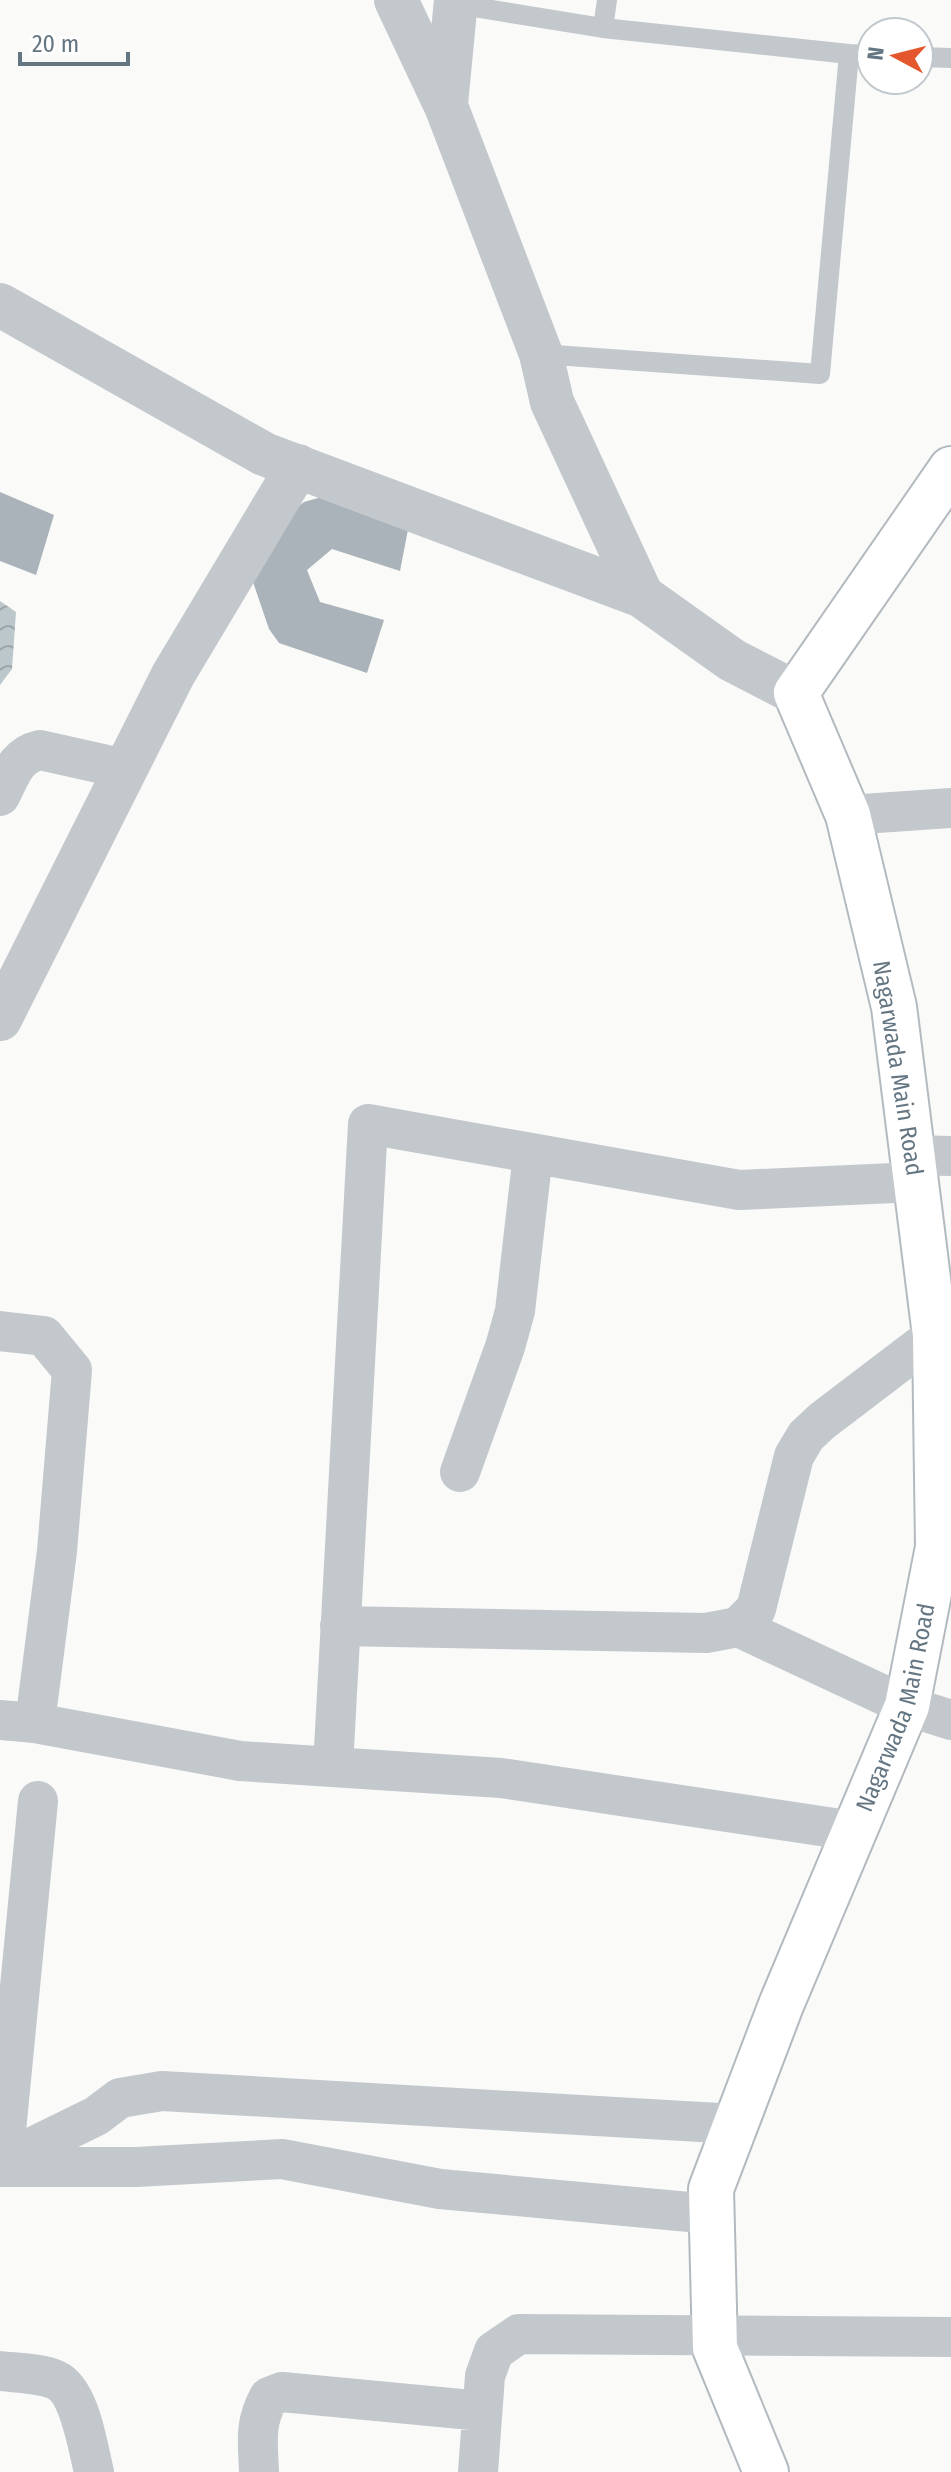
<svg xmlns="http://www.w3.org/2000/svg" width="951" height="2472" font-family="'Fira Sans Condensed',sans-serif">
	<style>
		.water { fill: url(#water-waves) }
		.building { fill: #aab3b9 }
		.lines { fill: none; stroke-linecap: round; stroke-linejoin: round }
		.secondary-casing { stroke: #b3babf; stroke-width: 48 }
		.service { stroke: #c3c8cc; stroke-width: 20 }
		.minor { stroke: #c3c8cc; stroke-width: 40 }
		.tertiary { stroke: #c3c8cc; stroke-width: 44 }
		.secondary { stroke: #fff; stroke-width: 44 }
		.labels { text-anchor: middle; stroke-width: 8; stroke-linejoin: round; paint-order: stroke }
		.street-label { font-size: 24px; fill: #657683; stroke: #fff }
	</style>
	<defs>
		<pattern id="water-waves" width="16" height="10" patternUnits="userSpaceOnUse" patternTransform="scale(2)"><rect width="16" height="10" fill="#bbc7cb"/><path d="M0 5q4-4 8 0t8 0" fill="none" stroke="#9ca6aa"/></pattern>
	</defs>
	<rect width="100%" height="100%" fill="#fafaf8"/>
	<path class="water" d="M0 601 16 612 12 669 0 685Z"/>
	<path class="building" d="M0 492 54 515 36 575 0 561Z
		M332 494 410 519 400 571 332 549 307 570 320 602 384 620 367 673 279 643 269 629 253 582 271 528 304 502Z"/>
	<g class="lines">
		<g class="secondary-casing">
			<g id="secondary">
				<path id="s1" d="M766 2472 715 2348 711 2189 781 2005 907 1706 938 1547 935 1335 894 1007 848 815 796 693 951 469"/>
			</g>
		</g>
		<path class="service" d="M455 4 603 28 849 54 820 374 541 354
			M603 28 607 0
			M849 54 871 55
			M919 57 951 58"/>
		<path class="minor" d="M0 796C11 775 15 756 40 750L125 769
			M848 815 951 808
			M913 1155 951 1156
			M0 1331 44 1336 72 1370 57 1551 35 1723
			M460 1472 505 1347 515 1311 533 1154
			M340 1626 706 1633 738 1627 756 1609 794 1456 806 1436 822 1421 935 1335 951 1336
			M738 1627 907 1706 951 1720
			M0 1720 35 1723 240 1761 501 1778 854 1831
			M333 1767 368 1124 739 1190 916 1182
			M3 2162 38 1801
			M0 2163 96 2116 120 2098 162 2091 736 2124
			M0 2167H136L282 2159 440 2189 711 2214
			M0 2371C17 2373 40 2373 56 2380 80 2391 88 2448 94 2472
			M259 2472C258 2442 254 2424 269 2397L282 2392 482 2411
			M478 2472 485 2376 494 2351 519 2334 951 2337"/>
		<path class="tertiary" d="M396 0 446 106 541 354 552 402 642 596 732 660 796 693
			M446 104 456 0
			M0 305 264 454 642 596
			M0 1019 173 675 298 466"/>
		<use href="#secondary" class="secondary"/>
	</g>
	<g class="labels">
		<g class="street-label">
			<text transform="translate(898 1068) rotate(81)" y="8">Nagarwada Main Road</text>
			<text dy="8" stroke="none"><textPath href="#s1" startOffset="810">Nagarwada Main Road</textPath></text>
		</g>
	</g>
	<g transform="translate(895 56) rotate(277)"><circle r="38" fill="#ffffff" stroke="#c1c8cd" stroke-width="2"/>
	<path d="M0-6L14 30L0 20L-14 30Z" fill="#e4572e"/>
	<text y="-12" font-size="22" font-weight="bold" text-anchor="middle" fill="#657683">N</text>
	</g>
	<path d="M20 52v12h108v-12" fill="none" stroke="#657683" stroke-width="4"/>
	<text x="32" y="52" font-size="24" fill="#657683" stroke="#ffffff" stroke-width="6" paint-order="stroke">20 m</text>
</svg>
